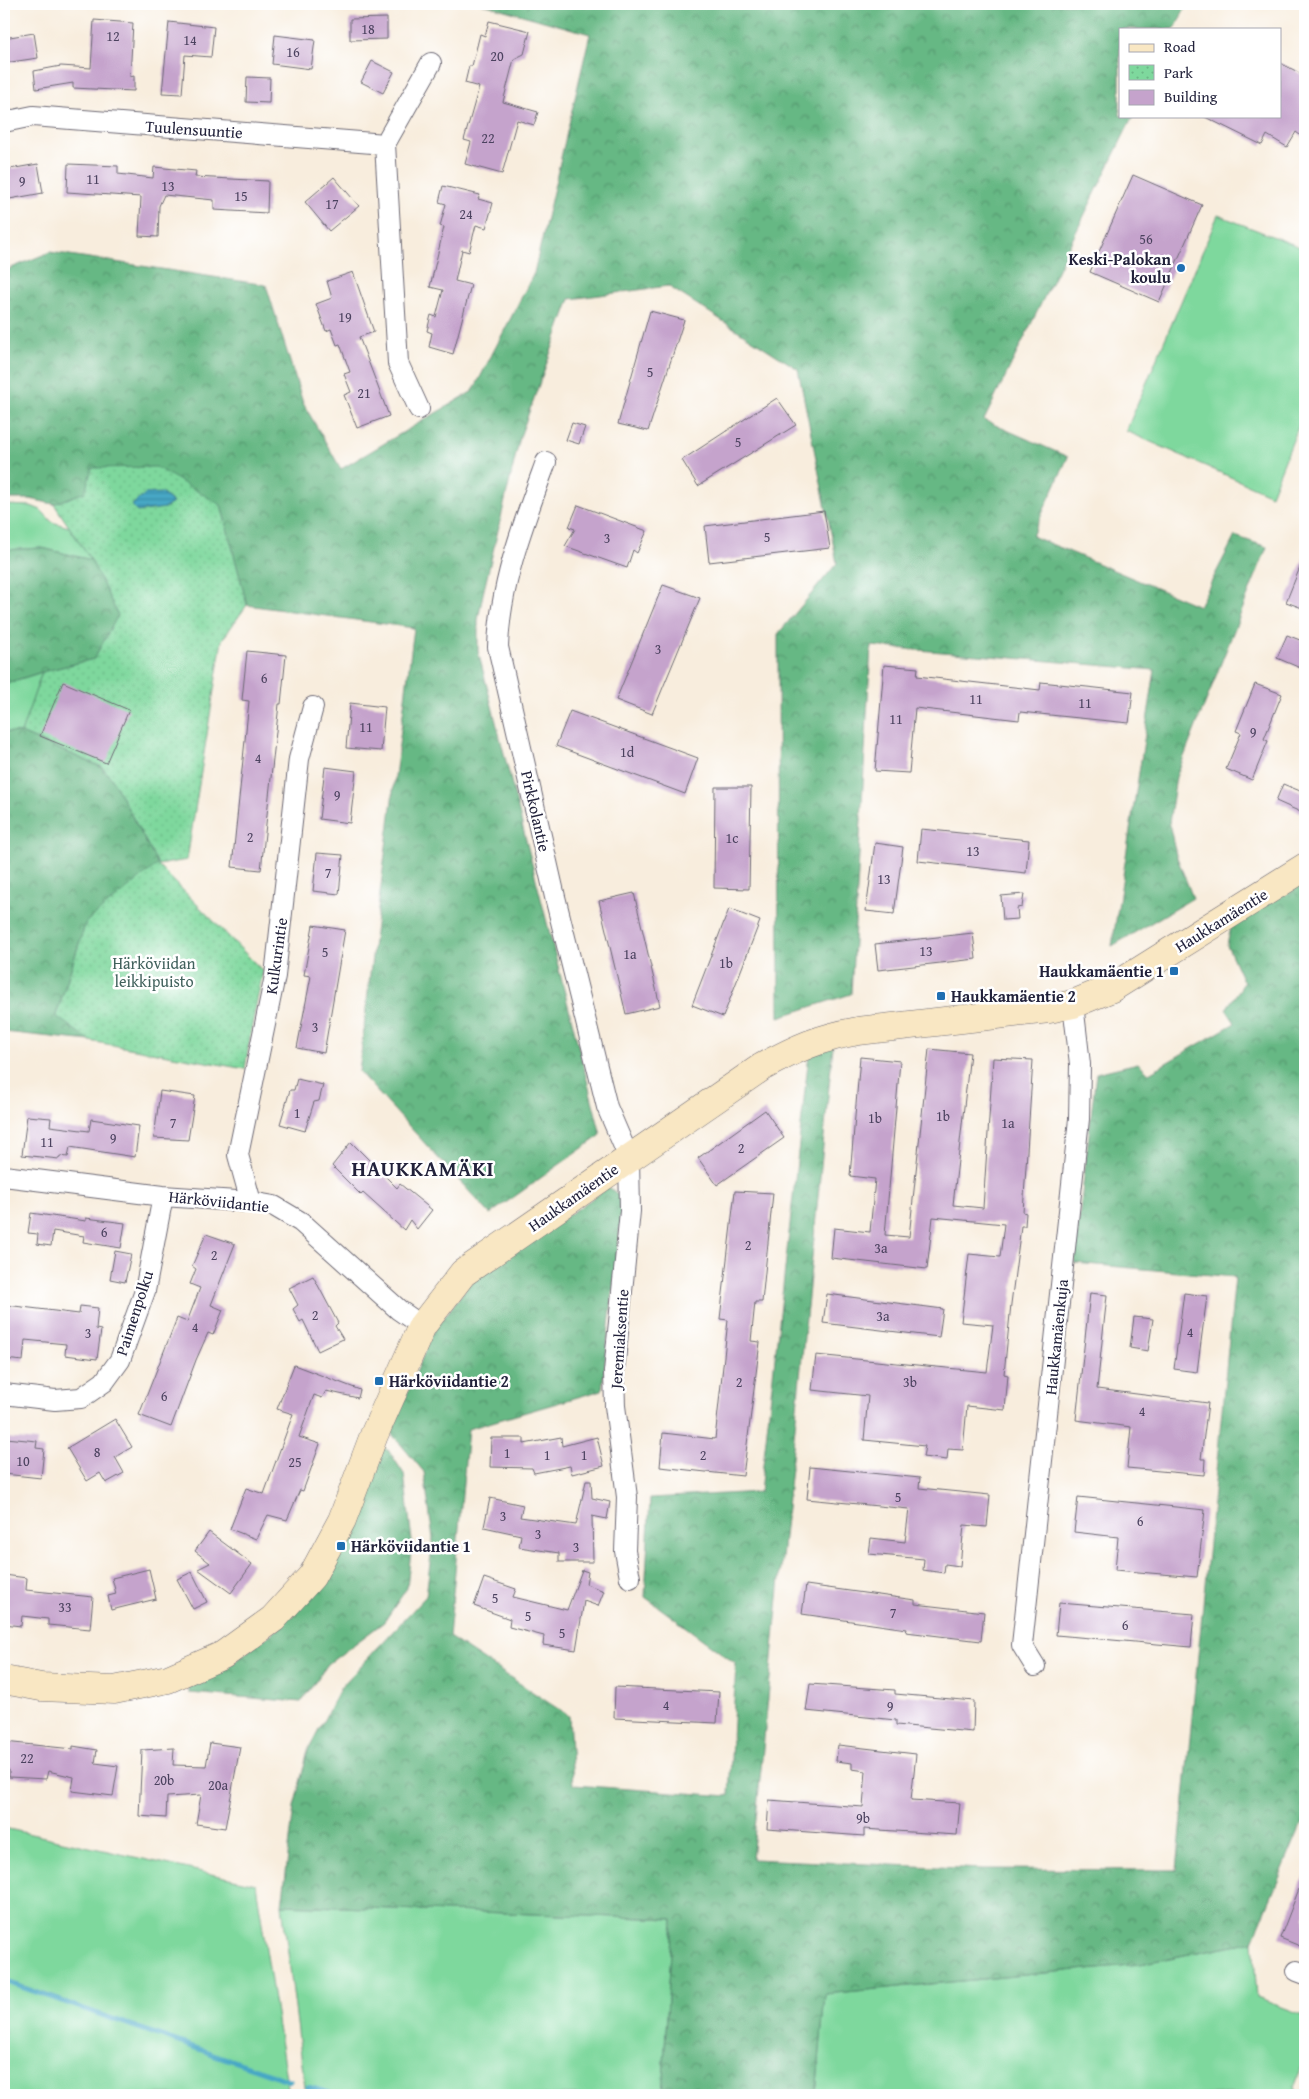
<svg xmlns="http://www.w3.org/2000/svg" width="1309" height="2099" font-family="'Gentium Book Plus',serif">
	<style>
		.green { fill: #7ed89d; stroke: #507d6c }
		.forest { fill: url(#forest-crowns); stroke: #446d60 }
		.park { fill: url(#park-dots); stroke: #507d6c }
		.water { fill: url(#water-rules); stroke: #346480 }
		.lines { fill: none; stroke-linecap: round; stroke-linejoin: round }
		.stream { stroke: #46a7c5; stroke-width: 5 }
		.building { fill: #c5a3cc }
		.street-casing { stroke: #6d6974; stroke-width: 22 }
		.secondary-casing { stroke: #6d6974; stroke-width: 29 }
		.street { stroke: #fff; stroke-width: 20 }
		.secondary { stroke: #f9e7c3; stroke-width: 28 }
		.poi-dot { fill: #1f6fb2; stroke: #fff; stroke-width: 2 }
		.labels { text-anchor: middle; stroke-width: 5; stroke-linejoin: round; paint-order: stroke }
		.number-label { font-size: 14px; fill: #4b425f }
		.street-label { font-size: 16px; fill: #22223b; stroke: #fff }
		.poi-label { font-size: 16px; font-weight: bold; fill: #22223b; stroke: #fff; text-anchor: start }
		.park-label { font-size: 16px; fill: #42625d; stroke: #fff }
		.district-label { font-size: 21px; font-weight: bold; letter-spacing: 1px; fill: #22223b; stroke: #fff }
	</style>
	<defs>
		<pattern id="forest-crowns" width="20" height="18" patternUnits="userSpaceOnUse" patternTransform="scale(1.25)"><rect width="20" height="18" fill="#66b884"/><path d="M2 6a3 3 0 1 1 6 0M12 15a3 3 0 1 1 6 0" fill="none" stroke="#54956d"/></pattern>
		<pattern id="park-dots" width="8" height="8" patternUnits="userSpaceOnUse" patternTransform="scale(1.25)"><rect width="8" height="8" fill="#7ed89d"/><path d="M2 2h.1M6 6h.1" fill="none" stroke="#6db988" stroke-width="1.8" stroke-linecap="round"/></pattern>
		<pattern id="water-rules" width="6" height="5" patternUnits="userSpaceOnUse" patternTransform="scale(1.25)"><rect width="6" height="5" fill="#46a7c5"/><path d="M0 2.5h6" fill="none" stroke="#3a88a1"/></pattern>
	</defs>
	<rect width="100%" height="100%" fill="#fff"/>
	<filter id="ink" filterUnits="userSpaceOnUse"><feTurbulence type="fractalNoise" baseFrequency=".02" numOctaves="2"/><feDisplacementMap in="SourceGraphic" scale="10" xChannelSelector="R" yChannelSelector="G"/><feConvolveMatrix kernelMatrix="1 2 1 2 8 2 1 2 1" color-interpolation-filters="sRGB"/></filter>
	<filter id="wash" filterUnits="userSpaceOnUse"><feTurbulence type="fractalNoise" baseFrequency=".0096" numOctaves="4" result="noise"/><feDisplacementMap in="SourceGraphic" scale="20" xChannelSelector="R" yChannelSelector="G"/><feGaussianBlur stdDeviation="1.12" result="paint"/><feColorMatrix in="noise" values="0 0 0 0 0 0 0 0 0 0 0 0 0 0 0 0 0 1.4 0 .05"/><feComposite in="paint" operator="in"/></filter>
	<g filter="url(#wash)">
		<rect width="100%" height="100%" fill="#f8eddd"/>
		<path class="green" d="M1218 215 1305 249V410L1271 495 1126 431Z
			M4 505 31 506 41 510 52 522 69 527 91 560 42 548 4 550Z
			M42 672 21 733 4 732V684Z
			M4 1828 256 1884 286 2078 4 1979Z
			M282 1905 673 1919 662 2095H306Z
			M1253 1941 1257 1998 1305 2016V2058L1294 2087 1297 2095H816L825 1994 1140 1964Z
			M4 1982 287 2081 289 2095H4Z"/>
		<path class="forest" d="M483 4H1187L1175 29H1120V116H1133L984 420 1068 457 1032 536 1199 606 1235 536 1267 547 1176 777 1169 823 1176 855 1193 898 1112 946 1155 670 871 646 851 994 779 1017 778 634 837 563 798 369 668 286 570 299 520 437 483 594 478 620V651L601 1135 490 1214 359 1072 373 948 414 628 247 605 221 505 85 492 54 504 30 499H4V271L50 252 266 285 303 403 341 469 473 391 534 273 590 34Z
			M42 548 91 560 118 615 94 659 42 672 4 684V550Z
			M4 732 21 733 101 767 112 779 158 865 86 922 56 1015 90 1041 4 1032Z
			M1305 880V1816L1253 1941 1140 1964 825 1994 816 2095H662L673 1919 282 1905 294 1807 308 1750 341 1687 426 1596 433 1539 424 1472 391 1433 433 1332 470 1283 609 1187 623 1199 602 1390 468 1429 449 1637 569 1716 573 1785 729 1796 736 1664 645 1597 650 1498 760 1492 809 1054 833 1046 752 1859 983 1869 1177 1870 1235 1277 1074 1263 1096 1073 1138 1063 1149 1073 1235 1023 1226 1009 1244 983 1227 945 1231 927Z
			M381 1446 389 1451 404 1474 412 1541 407 1588 384 1622 328 1664 301 1702 189 1693V1687L227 1667 279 1628Z"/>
		<path class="park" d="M156 467 221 505 247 605 222 640 187 860 158 865 263 971 252 1025 245 1069 90 1041 56 1016 86 922 158 864 112 779 102 767 21 733 42 672 94 659 118 615 91 560 54 504 85 492 92 468Z"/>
		<path class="water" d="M162 493 173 503 165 508 137 512 132 505 145 494Z"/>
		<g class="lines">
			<path class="stream" d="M4 1981 290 2081
				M308 2087 336 2095"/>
		</g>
		<g id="blocks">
			<path class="building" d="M387 18V39L350 40V19Z
				M94 20 133 23 130 77 134 76V91L73 88V83L36 89 34 71 61 66 91 68Z
				M489 21 530 31 524 54 514 59 503 102 538 112 534 125 517 120 502 174 465 164 471 142 464 140 479 87 465 83 469 66H472L480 34 485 36Z
				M169 22 214 27 211 57 185 55 182 94 162 93Z
				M34 33 38 58 4 63V38Z
				M275 35 315 40 311 69 272 64Z
				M372 61 394 72 383 93 361 82Z
				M1280 63 1298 72 1305 78V139L1296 132 1287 147 1267 135 1262 145 1203 116H1280Z
				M247 77 270 78 269 103 246 102Z
				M38 164 43 193 4 200V170Z
				M68 164 118 166V174L153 178 154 167 196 171 195 177 268 181 267 213 214 210V200L164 195 159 206 158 237 139 236 141 197 67 192Z
				M1133 175 1202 205 1159 302 1090 272Z
				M334 177 359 206 329 231 305 202Z
				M443 186 480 195 478 199 493 203 486 228 476 225 469 252 462 250 455 281 471 285 453 354 429 347 432 333 427 331 431 315 436 317 443 290 430 287 444 227 440 226 446 204 439 202Z
				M353 272 374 332 359 337 389 416 357 428 344 395 351 392 344 374 350 372 340 344 337 345 331 329 326 331 316 304 332 298 327 281Z
				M650 311 684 320 648 431 618 424Z
				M777 398 796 425 698 486 682 460Z
				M572 423 585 427 579 444 566 440Z
				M578 505 647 531 637 553 633 550 627 568 565 546 575 529 569 527Z
				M824 511 830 548 709 562 705 526Z
				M1305 555V609L1286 602Z
				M663 585 700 598 652 714 616 700Z
				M1287 635 1305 642V670L1277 658Z
				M247 651 286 655 281 704H279L261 870 232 867 249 701 242 700Z
				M884 665 918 668 917 676 1040 690 1041 682 1133 692 1129 723 1020 712 1019 720 915 708 909 773 875 771Z
				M63 682 129 710 106 763 40 736Z
				M1255 684 1282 694 1264 739 1268 741 1252 780 1226 769 1241 733 1236 731Z
				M350 703 385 707 381 751 346 748Z
				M570 711 698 758 685 794 556 746Z
				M325 767 356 771 350 823 319 819Z
				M1283 784 1305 793V814L1276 801Z
				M715 787H751L749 889 714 888Z
				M921 829 1029 840 1026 873 918 861Z
				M875 843 903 847 894 914 866 911Z
				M317 853 343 855 339 894 313 891Z
				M634 893 660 1006 626 1014 599 901Z
				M1024 894 1022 907 1017 908 1018 919 1003 920 1001 896Z
				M729 909 760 921 723 1017 692 1005Z
				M313 925 345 930 324 1053 297 1048 311 976 304 975Z
				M973 933 976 959 878 970 875 944Z
				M929 1049 970 1053 953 1205 983 1208 993 1058 1033 1060 1023 1212 1026 1213 1025 1226H1021L1011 1304 1004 1374 1008 1375 1005 1410 967 1406 963 1450 948 1449 947 1460 923 1457 925 1446 864 1440 868 1396 812 1390 816 1355 987 1372 993 1325 961 1322 969 1254 1000 1257 1004 1224 933 1217 927 1269 831 1258 834 1228 870 1232 875 1179 850 1176 860 1057 900 1061 885 1235 909 1237Z
				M297 1079 323 1085 319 1101 314 1102 305 1131 280 1124 290 1090H294Z
				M160 1091 195 1096 188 1140 154 1138Z
				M765 1110 784 1138 717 1185 698 1158Z
				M27 1116 51 1118 50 1126 89 1131 91 1119 139 1126 135 1157 70 1147 68 1157 60 1156 59 1159 22 1155Z
				M351 1142 397 1188 400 1184 432 1210 417 1229 410 1220 404 1230 363 1193 361 1195 332 1166Z
				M735 1191 773 1193 762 1302H755L751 1341 760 1342 743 1476 660 1467 663 1433 715 1439 728 1320 720 1319Z
				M31 1213 86 1221V1218L125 1223 121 1248 83 1242 84 1236 53 1231 51 1246 37 1244 38 1234 28 1233Z
				M206 1234 235 1244 211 1305 223 1310 213 1335 208 1333 196 1360 171 1427 139 1415 177 1318 187 1322 200 1288 190 1284 196 1269 192 1266Z
				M115 1251 131 1254 125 1282 110 1279Z
				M313 1276 338 1323 335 1326 343 1339 318 1351 303 1320 300 1322 293 1309 298 1305 289 1288Z
				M1090 1293 1107 1295 1097 1389 1208 1403 1201 1459H1205L1204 1475 1127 1468 1131 1427 1076 1420Z
				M1184 1293 1207 1296 1197 1372 1174 1369Z
				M827 1294 943 1309 939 1337 823 1323Z
				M6 1305 79 1314 80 1306 98 1308 96 1329 101 1330 97 1359 65 1355 66 1344 25 1340 23 1361 4 1359Z
				M1134 1317 1153 1319 1148 1351 1130 1348Z
				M294 1365 360 1390 358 1398 326 1391 322 1398 314 1395 299 1437 320 1444 303 1491 300 1490 287 1520 268 1515 256 1539 230 1529 246 1488 264 1494 293 1414 277 1409Z
				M115 1419 132 1447 115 1457 124 1473 106 1483 100 1473 87 1481 67 1448Z
				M561 1437 562 1446 597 1437 604 1466 572 1474 570 1466 534 1473 532 1468 490 1467 491 1438H524V1444Z
				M6 1438 37 1441 36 1448 44 1449 41 1478 4 1474Z
				M810 1467 920 1478 919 1488 990 1495 987 1527 964 1525 960 1566 945 1564 944 1573 923 1570 924 1559 869 1554 871 1538 905 1542 909 1509 807 1499Z
				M586 1481H591L592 1498 610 1502 607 1519 592 1516 593 1562H559V1553L519 1547 521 1535 484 1527 490 1498 523 1505 520 1517 576 1525Z
				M1078 1497 1205 1510 1197 1577 1115 1570 1118 1537 1074 1532Z
				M209 1532 252 1564 231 1593 198 1569 210 1563 195 1551Z
				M149 1569 156 1599 111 1610 108 1596 116 1594 112 1578Z
				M582 1570 588 1572 586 1584 604 1591 598 1606 584 1601 576 1650 543 1645 544 1636 509 1627 510 1619 474 1606 484 1578 516 1589 513 1597 567 1610Z
				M192 1572 207 1602 193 1609 177 1579Z
				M4 1575 27 1578 26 1590 93 1597 90 1629 48 1625V1619L22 1616 21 1626 4 1624Z
				M806 1585 915 1600V1604L984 1612 981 1641 906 1632 907 1629 802 1614Z
				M1059 1603 1194 1614 1191 1647 1056 1635Z
				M810 1684 895 1690V1694L974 1701 973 1732 896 1725V1720L806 1711Z
				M615 1687 719 1692 717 1723 614 1718Z
				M4 1742 73 1749V1746L97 1750 95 1763 118 1766 113 1796 72 1791 74 1777 48 1771 46 1779 9 1777V1770L4 1769Z
				M210 1743 240 1747 225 1828 196 1824 201 1795 167 1797 166 1818 139 1816 142 1750 174 1748 173 1765 206 1766Z
				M838 1745 916 1754 911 1800 960 1803 957 1835 864 1829V1836L767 1829 769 1800 863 1807 866 1771 852 1769V1763L836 1761Z
				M1304 1876H1305V1948L1280 1938Z"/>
		</g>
	</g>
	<g filter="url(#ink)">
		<use href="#blocks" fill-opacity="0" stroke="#6d6974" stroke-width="1"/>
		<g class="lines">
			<g class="street-casing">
				<path id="street" d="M4 122 33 116 385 144 398 363 419 409
					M385 144 431 63
					M546 462C524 522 500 583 498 647L555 897 607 1107 629 1158 630 1211 614 1372 615 1406 627 1497 625 1551 630 1578
					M4 1176 163 1196 251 1202 274 1206 301 1222 399 1310 422 1326
					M251 1202 238 1155 275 976 299 759 313 707
					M4 1394 55 1400 81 1398 104 1382 120 1360 145 1291 163 1196
					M1035 1666 1022 1645 1079 1119 1080 1064 1073 1004
					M1297 1971 1305 1974"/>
			</g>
			<g class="secondary-casing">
				<path id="secondary" d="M4 1680 41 1687 114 1690 168 1679 223 1655 273 1619 312 1576 342 1520 374 1435 422 1326 463 1273 762 1067C797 1048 819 1038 858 1031L1049 1009 1073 1004 1112 988 1305 867"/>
			</g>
			<use href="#street" class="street"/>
			<use href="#secondary" class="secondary"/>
		</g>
	</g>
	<g class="poi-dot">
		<circle cx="1181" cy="268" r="5"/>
		<rect x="1169" y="966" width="10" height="10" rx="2.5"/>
		<rect x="936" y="991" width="10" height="10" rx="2.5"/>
		<rect x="374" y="1376" width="10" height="10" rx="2.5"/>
		<rect x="336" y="1541" width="10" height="10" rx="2.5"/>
	</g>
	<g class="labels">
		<g class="number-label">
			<text x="368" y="34">18</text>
			<text x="113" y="41">12</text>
			<text x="190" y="45">14</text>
			<text x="293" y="57">16</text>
			<text x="497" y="61">20</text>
			<text x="488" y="143">22</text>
			<text x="93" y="184">11</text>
			<text x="22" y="186">9</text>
			<text x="168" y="191">13</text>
			<text x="241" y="201">15</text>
			<text x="332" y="209">17</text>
			<text x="466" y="219">24</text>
			<text x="1146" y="244">56</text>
			<text x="345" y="322">19</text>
			<text x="650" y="377">5</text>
			<text x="364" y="398">21</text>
			<text x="738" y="447">5</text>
			<text x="767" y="542">5</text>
			<text x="607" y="543">3</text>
			<text x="658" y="654">3</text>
			<text x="264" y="683">6</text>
			<text x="976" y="704">11</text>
			<text x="1085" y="708">11</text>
			<text x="896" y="724">11</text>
			<text x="366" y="732">11</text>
			<text x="1253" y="737">9</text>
			<text x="627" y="757">1d</text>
			<text x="258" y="763">4</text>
			<text x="337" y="800">9</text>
			<text x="250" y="842">2</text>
			<text x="732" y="843">1c</text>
			<text x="973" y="856">13</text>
			<text x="328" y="878">7</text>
			<text x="884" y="884">13</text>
			<text x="926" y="956">13</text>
			<text x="325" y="957">5</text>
			<text x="630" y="959">1a</text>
			<text x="726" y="968">1b</text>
			<text x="315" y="1032">3</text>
			<text x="297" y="1118">1</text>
			<text x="943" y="1121">1b</text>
			<text x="875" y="1123">1b</text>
			<text x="173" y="1128">7</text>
			<text x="1008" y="1128">1a</text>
			<text x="113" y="1143">9</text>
			<text x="47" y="1147">11</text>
			<text x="741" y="1153">2</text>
			<text x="104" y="1237">6</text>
			<text x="748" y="1250">2</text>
			<text x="881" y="1253">3a</text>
			<text x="214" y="1260">2</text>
			<text x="315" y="1320">2</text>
			<text x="883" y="1321">3a</text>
			<text x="195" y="1332">4</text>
			<text x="1190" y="1337">4</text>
			<text x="88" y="1338">3</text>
			<text x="739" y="1387">2</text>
			<text x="910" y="1387">3b</text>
			<text x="164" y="1401">6</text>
			<text x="1142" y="1416">4</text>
			<text x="97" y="1457">8</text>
			<text x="507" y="1458">1</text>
			<text x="547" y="1460">1</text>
			<text x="584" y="1460">1</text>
			<text x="703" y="1460">2</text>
			<text x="23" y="1466">10</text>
			<text x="295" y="1467">25</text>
			<text x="898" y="1502">5</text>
			<text x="503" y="1521">3</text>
			<text x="1140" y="1526">6</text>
			<text x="538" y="1539">3</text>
			<text x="576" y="1552">3</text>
			<text x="495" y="1603">5</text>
			<text x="65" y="1612">33</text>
			<text x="893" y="1618">7</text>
			<text x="528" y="1621">5</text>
			<text x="1125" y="1630">6</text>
			<text x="562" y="1638">5</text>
			<text x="666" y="1710">4</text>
			<text x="890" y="1711">9</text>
			<text x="27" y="1763">22</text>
			<text x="164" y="1785">20b</text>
			<text x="218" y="1790">20a</text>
			<text x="863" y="1823">9b</text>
		</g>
		<g class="street-label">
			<text transform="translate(194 129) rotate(4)" y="6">Tuulensuuntie</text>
			<text transform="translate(536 811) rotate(77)" y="6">Pirkkolantie</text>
			<text transform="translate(1221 920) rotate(-32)" y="6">Haukkamäentie</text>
			<text transform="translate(276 956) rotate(-82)" y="6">Kulkurintie</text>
			<text transform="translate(573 1197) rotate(-35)" y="6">Haukkamäentie</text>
			<text transform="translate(219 1201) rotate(6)" y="6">Härköviidantie</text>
			<text transform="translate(134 1313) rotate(-72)" y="6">Paimenpolku</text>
			<text transform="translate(1056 1337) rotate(-84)" y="6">Haukkamäenkuja</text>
			<text transform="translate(619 1339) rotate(-86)" y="6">Jeremiaksentie</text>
		</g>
		<g class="poi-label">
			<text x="1171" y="265" text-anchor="end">Keski-Palokan<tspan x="1171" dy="18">koulu</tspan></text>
			<text x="1164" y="977" text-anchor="end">Haukkamäentie 1</text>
			<text x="951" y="1002">Haukkamäentie 2</text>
			<text x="389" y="1387">Härköviidantie 2</text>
			<text x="351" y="1552">Härköviidantie 1</text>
		</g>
		<g class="park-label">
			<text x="154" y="969">Härköviidan<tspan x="154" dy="18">leikkipuisto</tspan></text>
		</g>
		<g class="district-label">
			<text x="423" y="1176">HAUKKAMÄKI</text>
		</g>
	</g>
	<rect width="1309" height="2099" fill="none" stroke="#fff" stroke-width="20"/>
	<rect x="1119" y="28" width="162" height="90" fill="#ffffff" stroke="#a7a7b1"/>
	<rect x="1129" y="44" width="25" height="8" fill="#f9e7c3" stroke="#a7a7b1"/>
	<text x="1164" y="52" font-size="15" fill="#22223b">Road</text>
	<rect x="1129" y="65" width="25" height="15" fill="url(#park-dots)" stroke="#a7a7b1"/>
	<text x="1164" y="78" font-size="15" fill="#22223b">Park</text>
	<rect x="1129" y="90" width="25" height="15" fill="#c5a3cc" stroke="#a7a7b1"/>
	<text x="1164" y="102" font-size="15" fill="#22223b">Building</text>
</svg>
